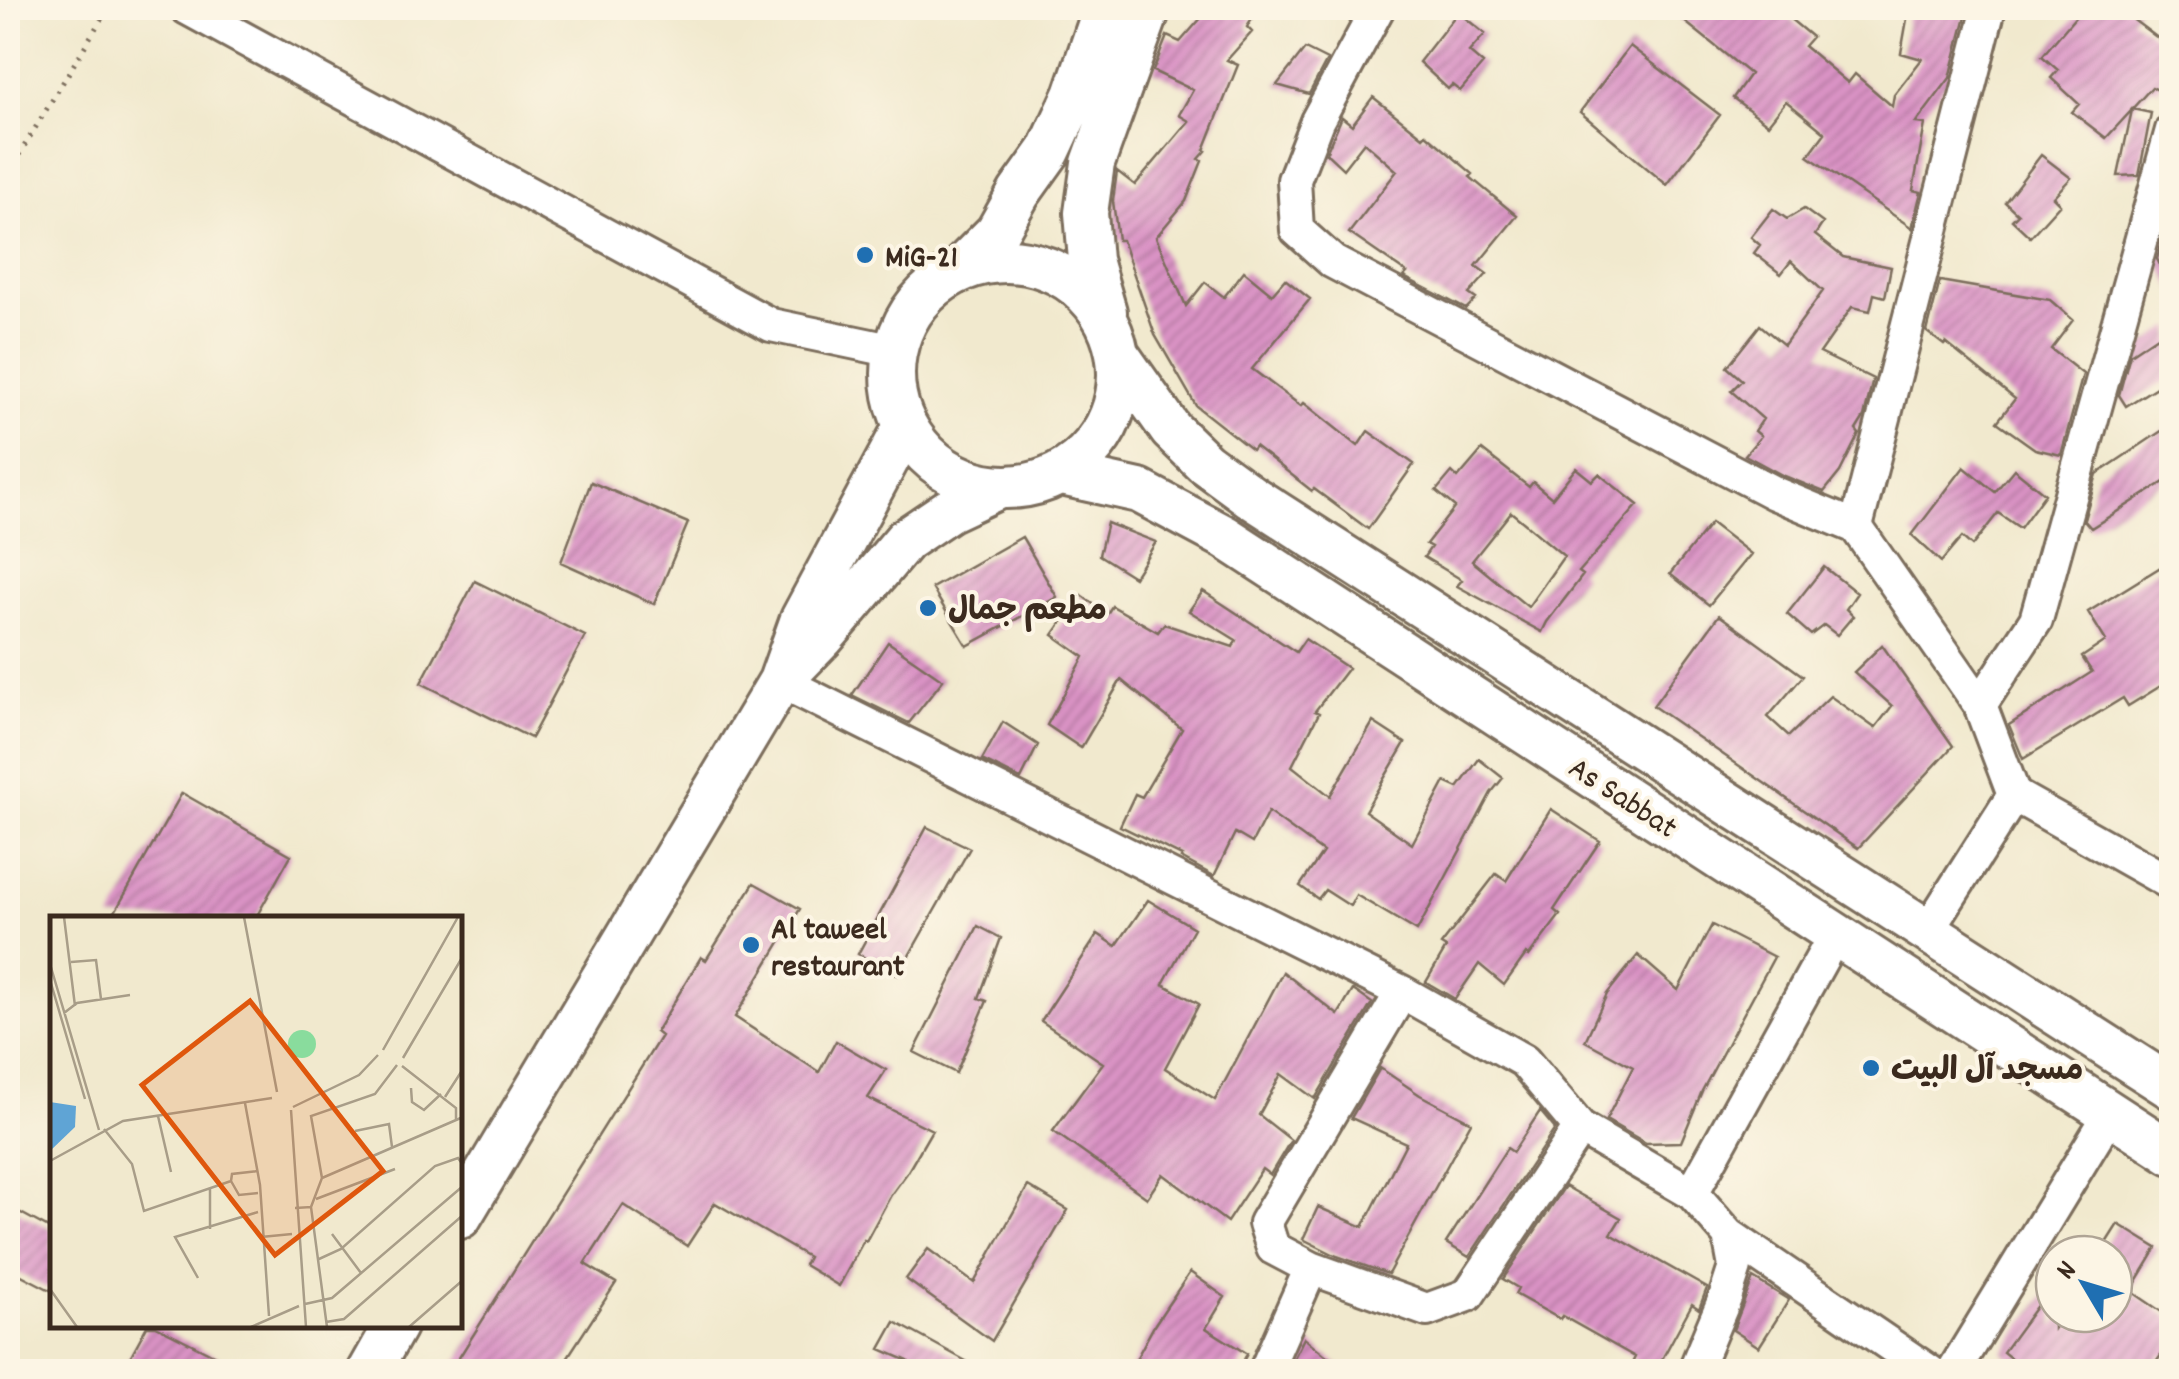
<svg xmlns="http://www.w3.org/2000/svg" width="2179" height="1379" font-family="Dekko,'Playpen Sans Arabic',sans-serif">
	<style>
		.building { fill: url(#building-hatch); fill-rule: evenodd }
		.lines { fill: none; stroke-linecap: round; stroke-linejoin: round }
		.minor-casing { stroke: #7b6d5c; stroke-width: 38 }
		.major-casing { stroke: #7b6d5c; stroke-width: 48 }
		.path { stroke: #7b6d5c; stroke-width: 5; stroke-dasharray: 2.5 8; stroke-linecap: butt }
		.minor { stroke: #fff; stroke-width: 32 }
		.major { stroke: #fff; stroke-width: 42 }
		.poi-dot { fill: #1f6fb2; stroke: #fcf5e5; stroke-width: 4 }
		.labels { text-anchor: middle; stroke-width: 8; stroke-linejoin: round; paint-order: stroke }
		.poi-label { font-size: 32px; font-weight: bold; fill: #3b2a1e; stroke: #fcf5e5; text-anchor: start }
		.street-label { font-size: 32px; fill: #3b2a1e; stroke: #fcf5e5 }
		.inset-road { fill: none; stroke: #a89d88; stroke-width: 2.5 }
		.view { fill: #df570d; fill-opacity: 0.15; stroke: #df570d; stroke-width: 5 }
		.inset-edge { fill: none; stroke: #3b2a1e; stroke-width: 5 }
	</style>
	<defs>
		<pattern id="building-hatch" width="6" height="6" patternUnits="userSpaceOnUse" patternTransform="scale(2.5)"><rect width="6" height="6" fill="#da93c5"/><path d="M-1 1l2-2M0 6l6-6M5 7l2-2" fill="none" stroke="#b2789f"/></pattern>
	</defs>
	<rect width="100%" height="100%" fill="#fcf5e5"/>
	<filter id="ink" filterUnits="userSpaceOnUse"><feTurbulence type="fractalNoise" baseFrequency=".01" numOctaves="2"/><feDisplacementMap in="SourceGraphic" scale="20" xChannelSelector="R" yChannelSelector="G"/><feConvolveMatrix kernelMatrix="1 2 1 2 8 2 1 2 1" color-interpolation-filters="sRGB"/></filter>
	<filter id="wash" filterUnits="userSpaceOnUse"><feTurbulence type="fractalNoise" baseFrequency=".0048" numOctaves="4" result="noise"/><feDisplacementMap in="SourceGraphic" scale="40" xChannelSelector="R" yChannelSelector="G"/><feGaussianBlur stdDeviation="2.25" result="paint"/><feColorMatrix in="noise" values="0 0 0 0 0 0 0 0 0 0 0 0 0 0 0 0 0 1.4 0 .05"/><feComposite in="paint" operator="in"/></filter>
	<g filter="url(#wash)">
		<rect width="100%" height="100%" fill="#f1e9ce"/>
		<g id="blocks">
			<path class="building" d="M1210 8H1218L1230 17 1237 8H1259L1247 27 1252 32 1227 60 1238 65 1204 150 1206 151 1199 159 1202 161 1186 201 1156 237 1186 306 1205 282 1224 297 1244 271 1272 294 1285 279 1310 299 1252 369 1301 406 1304 403 1358 446 1368 431 1414 464 1368 529 1314 489 1312 491 1255 446 1252 450 1196 406 1155 335 1122 240H1118L1113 201 1117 171 1135 185 1189 121 1179 115 1193 90 1153 71 1167 36 1180 42Z
				M1668 8H1777L1812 37 1804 46 1848 83 1855 74 1892 106 1894 95 1922 59 1901 53 1909 8H1968L1950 78 1916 123 1925 124 1913 190 1921 192 1912 228 1808 156 1825 133 1786 101 1768 124 1733 98 1750 74Z
				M2083 8H2139L2131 18 2171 48 2158 90 2152 87 2132 109 2151 113 2139 175 2118 176 2132 110 2106 138 2072 112 2079 104 2051 78 2058 70 2042 56Z
				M1458 12 1485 34 1469 52 1483 64 1460 91 1452 85 1448 89 1419 62Z
				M1630 46 1720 115 1667 185 1580 112Z
				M1305 49 1327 60 1309 94 1277 85Z
				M1373 97 1423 137 1426 134 1473 174 1470 177 1517 216 1476 266 1487 274 1469 294 1476 299 1466 309 1406 278 1404 276 1407 273 1349 233 1397 171 1364 142 1343 169 1326 153 1341 119 1342 117 1352 125Z
				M2041 155 2071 178 2053 197 2060 204 2030 237 2012 220 2018 214 2005 202Z
				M1773 209 1787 219 1804 209 1823 223 1815 235 1843 257 1891 267 1885 297 1874 294 1870 311 1852 307 1820 353 1873 379 1864 417 1856 430 1859 434 1840 472 1824 492 1782 475 1745 455 1761 436 1755 431 1763 419 1731 391 1742 380 1727 367 1760 325 1784 345 1823 291 1791 261 1781 274 1754 253 1760 245 1751 237Z
				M2172 224V288L2157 259 2166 228Z
				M1940 281 2050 300 2073 320 2051 349 2083 374 2061 455 2035 449 1997 422 2015 399 1946 343 1944 345 1927 332Z
				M2172 326V377L2126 406 2119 395 2130 354Z
				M2172 424V477L2091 528 2084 520 2097 474Z
				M1482 450 1529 487 1533 482 1552 498 1576 468 1592 481 1599 474 1638 505 1579 572 1583 575 1547 622 1542 632 1457 586 1462 580 1424 557 1431 547 1426 544 1455 507 1436 491 1452 472 1458 478ZM1511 512 1564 556 1528 607 1472 561Z
				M1964 467 1995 492 2014 469 2045 494 2020 528 1998 513 1972 546 1962 537 1941 562 1912 535Z
				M591 482 688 523 654 604 561 562Z
				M1107 523 1156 542 1134 577 1099 555Z
				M1711 523 1751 554 1709 605 1670 574Z
				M1022 537 1057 597 967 646 932 588Z
				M2172 560V679L2128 706 2123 698 2023 759 2009 725 2092 672 2082 657 2106 641 2088 612Z
				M1824 567 1857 593 1846 609 1853 616 1837 635 1824 625 1811 635 1787 614Z
				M475 581 585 636 531 738 421 683Z
				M1203 591 1296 652 1305 639 1348 668 1315 711 1319 713 1292 766 1330 796 1373 722 1405 743 1365 811 1412 844 1445 782 1458 788 1479 759 1503 778 1491 793 1417 931 1356 895 1350 906 1325 890 1318 899 1300 886 1323 852 1268 812 1252 843 1235 833 1214 876 1181 858 1182 856 1120 826 1135 794 1142 797 1182 729 1121 680 1081 748 1047 725 1084 657 1053 635 1081 595 1107 614 1112 606 1158 632 1164 624 1233 647 1236 640 1189 611Z
				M1719 615 1803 676 1768 717 1789 736 1830 696 1875 728 1892 706 1854 672 1882 645 1953 746 1858 848 1653 706Z
				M888 642 943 680 909 723 852 695Z
				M1003 722 1038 745 1021 779 982 760Z
				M182 793 291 855 255 919H111Z
				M1551 809 1600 841 1554 910 1560 915 1529 956 1526 954 1504 985 1479 964 1455 999 1426 982 1446 948 1441 945 1496 874 1506 881Z
				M927 827 970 848 898 975 858 954Z
				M754 883 800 909 735 1017 819 1072 836 1041 886 1070 868 1098 932 1130 907 1173 891 1195 866 1241 864 1240 839 1286 804 1265 808 1257 715 1203 687 1246 623 1205 585 1264 616 1283 558 1372H450L661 1036 656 1032 701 957 706 960Z
				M1148 900 1194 928 1163 984 1199 1004 1165 1068 1215 1100 1283 972 1338 1015 1353 990 1372 1003 1315 1099 1281 1074 1259 1115 1291 1140 1270 1175 1262 1169 1227 1222 1163 1174 1147 1198 1053 1131 1103 1063 1041 1021 1098 934 1116 946Z
				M1712 925 1774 957 1702 1091 1681 1142 1646 1143 1606 1120 1633 1067 1585 1041 1607 994 1638 955 1678 990Z
				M978 926 1001 938 979 998 987 1001 956 1073 914 1052Z
				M1380 1068 1420 1095 1471 1122 1388 1274 1337 1256 1303 1239 1318 1207 1363 1227 1406 1143 1351 1118Z
				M1540 1111 1555 1129 1469 1257 1446 1243 1507 1148 1513 1152Z
				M1028 1186 1068 1210 992 1341 906 1279 928 1249 974 1283Z
				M1565 1186 1621 1218 1611 1234 1707 1288 1699 1309 1692 1304 1655 1372H1628L1635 1357 1562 1316 1560 1319 1515 1294 1518 1288 1503 1279Z
				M8 1206 52 1230V1291L8 1268Z
				M2118 1224 2157 1248 2131 1291 2172 1319V1360L2162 1354 2149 1372H2028L2003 1352 2054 1282V1328L2063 1314H2114V1254H2099Z
				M1190 1272 1225 1297 1206 1328 1247 1354 1237 1372H1129L1155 1324Z
				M1753 1278 1789 1300 1759 1347 1733 1330Z
				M895 1322 986 1372H922L907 1364 908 1361 880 1349Z
				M147 1326H156L247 1372H122Z
				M1304 1338 1347 1372H1287Z"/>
		</g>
	</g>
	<g filter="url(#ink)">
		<use href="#blocks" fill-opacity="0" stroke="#7b6d5c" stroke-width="2.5"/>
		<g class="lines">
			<g class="minor-casing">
				<path id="minor" d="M187 8 771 325 895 351
					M1378 8 1317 121 1294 180 1297 230 1333 262 1774 493 1856 527 1980 705 2014 795
					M1856 527 1989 8
					M780 681 1402 992 1524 1061 1580 1128 1692 1193 1729 1235 1930 1372
					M1980 705 2036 620 2172 130
					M1928 930 2014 795 2172 884
					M1402 992 1265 1223 1273 1248 1311 1268 1427 1310 1468 1295 1580 1128
					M1692 1193 1836 933
					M1265 1372 1311 1268
					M1694 1372 1725 1298 1735 1267 1729 1235
					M1953 1372 2110 1114"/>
			</g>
			<g class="major-casing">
				<path id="major" d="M893 374a113 113 0 1 1 226 0a113 113 0 1 1-226 0Z
					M957 272 997 232 1019 193 1049 151 1075 95 1105 8
					M1105 312 1090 260 1086 213 1093 163 1149 8
					M1118 355 1171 430 1205 463 1250 496 2172 1088
					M1062 474 1139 491 1225 537 2172 1153
					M791 670 824 636 905 540 948 511 997 488
					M460 1217 780 681 802 619 905 427
					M369 1372 395 1326"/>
			</g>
			<path class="path" d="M8 173 108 8"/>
			<use href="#minor" class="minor"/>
			<use href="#major" class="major"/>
		</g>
	</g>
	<g class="poi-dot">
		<circle cx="865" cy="255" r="10"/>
		<circle cx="928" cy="608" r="10"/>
		<circle cx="751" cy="945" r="10"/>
		<circle cx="1871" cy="1068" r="10"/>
	</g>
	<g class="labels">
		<g class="poi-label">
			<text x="885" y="266">MiG-21</text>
			<text x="948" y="619">مطعم جمال</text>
			<text x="771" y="938">Al taweel<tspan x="771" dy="37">restaurant</tspan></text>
			<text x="1891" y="1079">مسجد آل البيت</text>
		</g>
		<g class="street-label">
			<text transform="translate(1624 796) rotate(33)" y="11">As Sabbat</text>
		</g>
	</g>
	<g transform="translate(50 916)">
		<rect width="412" height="412" fill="#f1e9ce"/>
		<path d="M238 128a14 14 0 1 1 28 0a14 14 0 1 1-28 0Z" fill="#89dc9d"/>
		<path d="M0 186 26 190 25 211 0 235Z" fill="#5fa4d5"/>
		<path class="inset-road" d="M14 1 25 90M194 1 227 176M21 46 46 44 51 83M0 48 49 214M0 64 35 183M14 97 27 87 80 79M333 134 408 1M353 142 413 40M352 150 406 192V203M361 172 362 186 374 194 391 178M395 181 413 153M195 187 210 269 219 400M243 191 309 159 328 139M241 194 256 411M108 200 121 256M54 213 82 248 94 295 181 265 182 258 208 255M305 215 339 208 342 231M0 245 73 205 222 182M272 262 413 201M181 265 189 279 208 277M266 283 345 253M261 291 272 262 261 200 325 178 347 149M245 292 261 291 277 411M160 313V272M282 318 311 357M211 321 242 318M269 343 291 333 385 250 408 242 413 249M148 362 125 321 208 296M0 373 27 411M255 388 282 382 413 270M276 406 294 403 413 299M201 411 249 390M359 411 413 364"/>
		<path class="view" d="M200 85 333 255 225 339 92 169Z"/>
		<rect width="412" height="412" class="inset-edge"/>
	</g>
	<rect width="2179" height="1379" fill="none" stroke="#fcf5e5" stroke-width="40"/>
	<g transform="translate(2084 1284) rotate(308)"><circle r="48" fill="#fcf5e5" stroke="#afa495" stroke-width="2.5"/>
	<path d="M0-8L18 38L0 25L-18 38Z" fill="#1f6fb2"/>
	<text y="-15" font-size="28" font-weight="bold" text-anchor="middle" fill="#3b2a1e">N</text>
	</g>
</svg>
